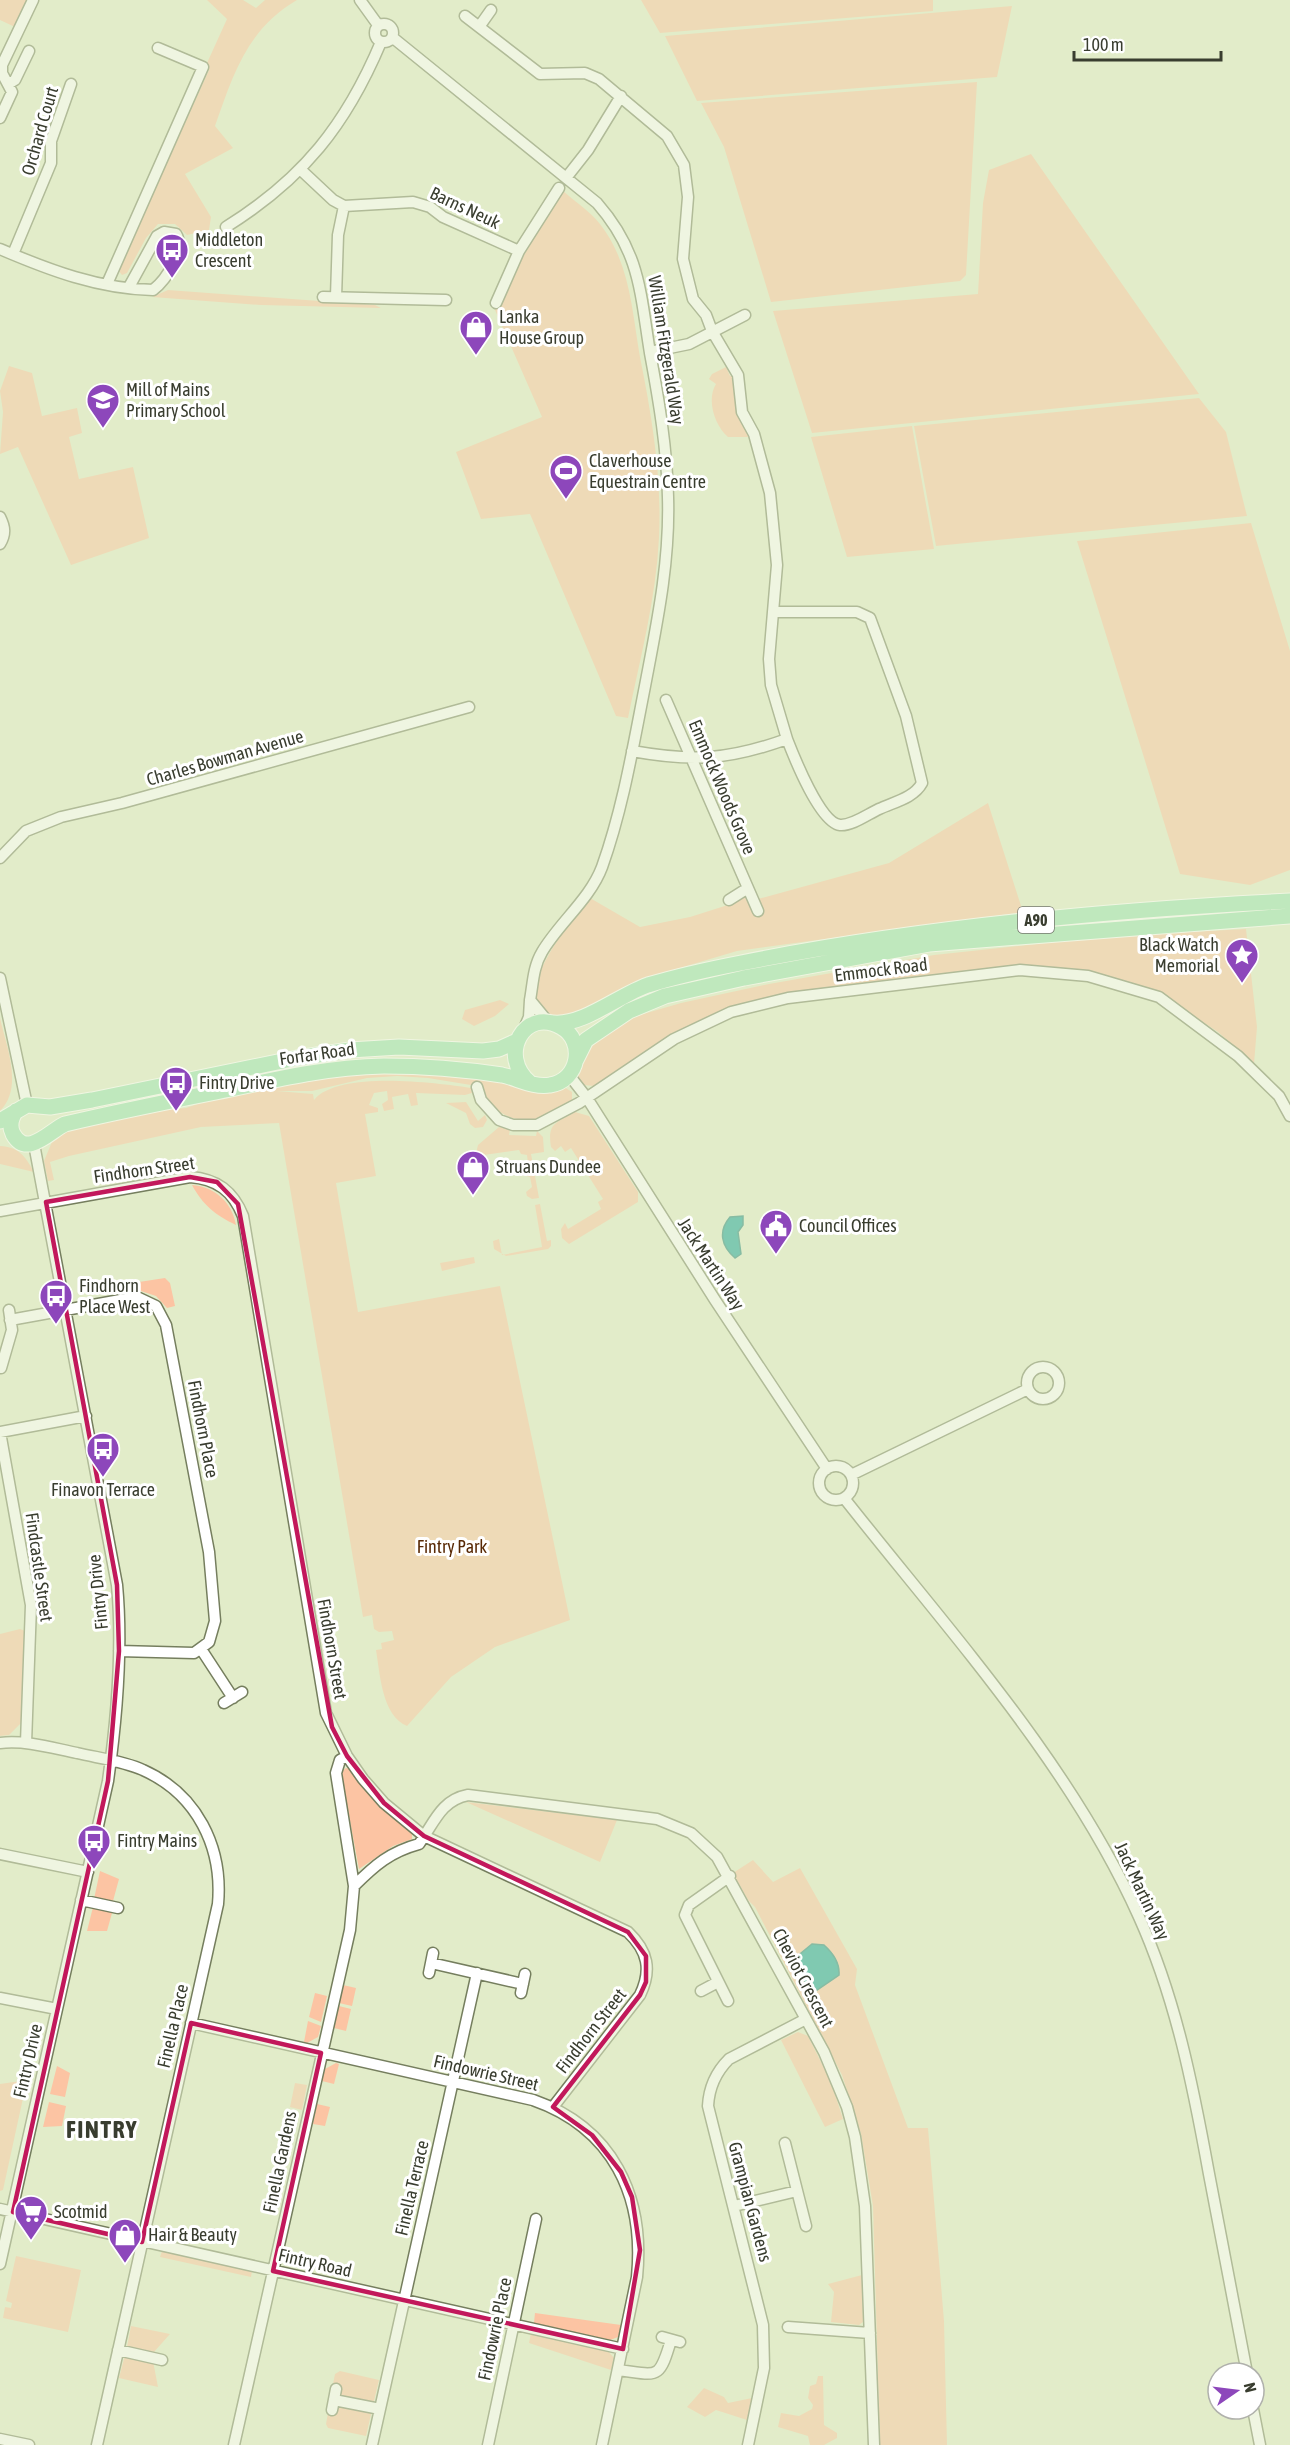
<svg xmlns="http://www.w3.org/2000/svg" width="1290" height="2445" font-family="'Asap Condensed',sans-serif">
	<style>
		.green { fill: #fcc4a3 }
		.water { fill: #0b9d94; stroke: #198076; stroke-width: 1.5 }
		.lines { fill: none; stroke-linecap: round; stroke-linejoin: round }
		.minor-casing { stroke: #757e5e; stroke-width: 13 }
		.highway-casing { stroke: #fff; stroke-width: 17 }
		.minor { stroke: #fff; stroke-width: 10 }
		.highway { stroke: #96e2af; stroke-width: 15 }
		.marked { fill: none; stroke: #c2185b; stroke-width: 4.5; stroke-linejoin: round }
		.labels { text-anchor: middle; stroke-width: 6; stroke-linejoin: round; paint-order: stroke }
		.shield { fill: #fff; stroke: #74776d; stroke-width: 1.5 }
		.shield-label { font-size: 16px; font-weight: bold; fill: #393d2f }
		.street-label { font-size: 18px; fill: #393d2f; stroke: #fff }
		.poi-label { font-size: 18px; fill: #393d2f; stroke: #fff; text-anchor: start }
		.park-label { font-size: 18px; fill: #582905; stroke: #fff }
		.district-label { font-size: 24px; font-weight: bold; letter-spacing: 1.5px; fill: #393d2f; stroke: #fff }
	</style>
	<rect width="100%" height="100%" fill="#e2ecc9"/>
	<path class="green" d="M0 0H29L15 27 0 20Z
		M207 0H243L256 8 265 0H297C247 29 233 75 215 126L233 148 185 174 211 217 209 230 187 235 175 224H158L146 238 127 273 122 275 118 270 209 70 207 63 227 19Z
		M641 0H933V11L660 33Z
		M1012 6 997 77 697 101 665 36Z
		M977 82 966 275 960 281 771 302 724 147 701 103Z
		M1031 154 1199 394 812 433 773 311 978 294 983 203 989 170Z
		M562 190C574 201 590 211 600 224 630 262 632 311 640 357 652 417 662 477 659 538 656 599 640 659 628 718L616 716 530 514 481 519 456 452 542 417 495 310 496 303Z
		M168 290 375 305 381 308 261 305 152 297Z
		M9 366 32 373 42 416 77 408 82 433 69 437 79 479 133 467 149 538 71 565 18 447 0 454 3 412 0 391Z
		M726 367 730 376H734L750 437H728C715 426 706 400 716 384L709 379 712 374Z
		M1199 398 1226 432 1247 516 936 546 914 426Z
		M912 426 934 549 847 557 811 437Z
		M1251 523 1290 651V870L1250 885 1180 874 1077 541Z
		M988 803 1023 912 737 951 636 981 579 1011 557 1017C553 1015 547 1013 544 1011 515 984 574 919 590 898L640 927 690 917 731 904 741 897 758 899 889 863Z
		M1246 929 1257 1027 1254 1064 1218 1032 1177 1005 1092 973 1034 966 1009 967 728 1010 594 1086 583 1085 575 1074 585 1052 626 1019 681 1003 769 984 934 955 1112 936Z
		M500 1000 509 1004 495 1016 474 1026 462 1019 465 1010Z
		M0 1018C6 1046 24 1087 0 1111Z
		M368 1072H429L485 1079 538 1092 564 1087 572 1092V1101C562 1107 550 1116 538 1119 514 1124 489 1112 483 1087L428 1078 397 1076 367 1078 312 1091H277L313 1094 314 1100C339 1070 436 1083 471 1088L472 1093 465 1095 416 1093 418 1105 411 1106 408 1094 392 1097 394 1109 384 1111 382 1104 388 1100 387 1091 374 1093 369 1105 378 1108V1112L365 1114 376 1176 336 1183 358 1312 500 1286 570 1620 495 1647 451 1677 407 1726C382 1716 380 1674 376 1650L382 1649 381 1643 394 1640 392 1631 379 1632 374 1629 372 1615 363 1617 279 1123 201 1127 69 1156 50 1162 54 1180 48 1181 44 1161 54 1137 83 1124 144 1112 186 1108 215 1098 327 1076Z
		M466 1102 478 1121 485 1115 487 1120 483 1127 475 1128 470 1124 466 1113 446 1103Z
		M575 1112 589 1116 638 1192V1202L569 1244 562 1238 561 1229 565 1223 568 1229 601 1209 598 1202 603 1199 571 1148 565 1152 561 1146 555 1151 551 1147C547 1123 556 1123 575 1112Z
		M499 1127 510 1129 509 1135 536 1136 537 1131 543 1137 544 1152 531 1154 539 1198 532 1199 527 1196 526 1192 532 1187 530 1177 523 1175 522 1168 528 1164 527 1155 521 1154 519 1150 484 1155 485 1162H478L475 1157 478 1145Z
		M0 1146C19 1147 25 1156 34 1172L0 1164Z
		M192 1185C215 1187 232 1202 236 1225 215 1215 203 1205 192 1185Z
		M540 1204 547 1241 551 1240V1246L548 1249 506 1256 494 1249 493 1241 499 1239 502 1255 542 1247 535 1205Z
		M474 1257 475 1263 442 1271 440 1263Z
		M165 1278 170 1283 175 1306 167 1308 156 1296 138 1290 139 1282Z
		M20 1629 25 1631 21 1723 9 1735 0 1736V1634Z
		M346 1768 351 1769 387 1812 412 1834V1839L393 1846 359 1869 341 1772Z
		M466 1802 617 1820 600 1862Z
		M753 1860 773 1882 800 1868 857 1969 855 1985 908 2128H928L944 2321 947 2445H880L873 2206 861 2134 842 2075 755 1907 748 1900 733 1873Z
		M100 1871 119 1879 113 1901 94 1899Z
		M93 1907 112 1913 107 1931H87Z
		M343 1985 356 1988 352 2006 339 2003Z
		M315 1993 327 1996 321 2022 309 2017Z
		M339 2006 351 2009 346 2031 334 2028Z
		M308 2021 321 2026 318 2037 307 2043 304 2042Z
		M798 2032 808 2036 831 2082 843 2119 825 2127 781 2040Z
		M336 2063 339 2064 334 2084 322 2081 325 2069Z
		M57 2066 70 2073 65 2097 50 2094Z
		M27 2080 3 2190 0 2191V2084Z
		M295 2083 307 2085 302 2110 290 2107Z
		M49 2102 66 2106 62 2126 43 2127Z
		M317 2104 330 2107 325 2126 313 2124Z
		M162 2251 252 2271 251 2277 160 2257Z
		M16 2256 81 2270 68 2332 3 2318 5 2307 11 2308 12 2303 6 2301Z
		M862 2275 863 2322 859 2325 831 2322 834 2292 828 2284Z
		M535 2313 621 2325 618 2337 610 2340 534 2323Z
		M131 2326 170 2334 154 2352 127 2347Z
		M531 2333 608 2351 614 2358 611 2370 529 2343Z
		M125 2355 153 2361 158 2387 119 2378Z
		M340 2371 379 2380 373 2405 345 2399 341 2396 340 2390 332 2389 335 2374Z
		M818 2376H823L824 2425 837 2433V2438L824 2445H810L808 2436 778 2427 781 2413 799 2416 812 2409 813 2405 808 2398 810 2386 816 2384Z
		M704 2388 724 2397 728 2403 752 2398 747 2420 716 2410 705 2417 687 2407Z
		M345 2404 372 2410 366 2436 328 2428 326 2424 328 2413 335 2415 337 2406Z"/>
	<path class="water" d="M743 1216V1225L738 1232 741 1254 735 1258C721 1246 718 1231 730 1217Z
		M812 1944 824 1945C833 1953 840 1962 839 1975L817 1990 806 1984 796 1966 800 1954Z"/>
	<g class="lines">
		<g class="minor-casing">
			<path id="minor" d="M360 0 378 25
				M465 16 540 74 585 73 599 79 667 136 684 165 688 197 683 259 693 299 706 315 712 331 738 375 742 412 754 434 770 493 777 565 769 659 771 685 787 739C729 760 693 762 632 751
				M375 33a9 9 0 1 1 18 0a9 9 0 1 1-18 0Z
				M479 27 491 10
				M392 37 597 203C640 252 640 291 650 353 659 401 667 449 668 497 670 562 657 623 645 686 633 747 623 808 602 867 590 899 559 923 542 952 533 967 533 984 530 1000
				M10 83 15 80 29 51
				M0 118 12 92 2 73V65L33 0
				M301 170 333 200 344 206 413 202 430 207 443 217 519 251
				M566 178 588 150 621 96
				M226 227C303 179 346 125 381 42
				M0 249C49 270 99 289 153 290 166 280 186 250 176 234L164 232 157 236 129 287
				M13 254 51 163V141L71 84
				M107 284 203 67 158 48
				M323 297 446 300
				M336 297 338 235 344 206
				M496 303 519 251 559 188
				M650 352 689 344 745 315
				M0 517C5 527 6 534 0 544
				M773 612H857L870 618 906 716 922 783C914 798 894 802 879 809 868 814 852 826 840 825 820 823 794 757 787 739
				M666 700 758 911
				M0 858 26 831 61 817 122 803 469 707
				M729 900 748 888
				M0 978 27 1105
				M523 1031 529 1017 530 1000 549 1023
				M569 1075 587 1098 715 1300 827 1469
				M477 1087 481 1100 499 1120 513 1125H537L579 1103 674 1039 731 1012 788 998 1020 970 1088 976 1159 997 1238 1056 1279 1096 1290 1116
				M0 1211 190 1177C217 1179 233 1191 243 1216L326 1713 347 1756 363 1779 384 1803 424 1836 628 1932C648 1951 652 1970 640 1995L553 2107
				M10 1320 137 1297 156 1306 166 1325 209 1552 215 1621 209 1642 194 1653 119 1651
				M1027 1383a16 16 0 1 1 32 0a16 16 0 1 1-32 0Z
				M1 1368 12 1330 9 1310
				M819 1483a17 17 0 1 1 34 0a17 17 0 1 1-34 0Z
				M851 1475 1028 1389
				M844 1498C948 1630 1070 1763 1139 1917 1176 1999 1193 2086 1209 2174 1222 2240 1234 2307 1247 2373
				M201 1649 233 1698
				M224 1703 242 1692
				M0 1743C26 1740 52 1748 77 1753 98 1758 124 1761 143 1770 197 1794 223 1847 218 1904L97 2445
				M26 1743 31 1605 0 1432 86 1416
				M0 1854 88 1872
				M354 1886C375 1865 390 1852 419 1844 434 1823 441 1800 468 1795L657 1819 691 1833 717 1857 824 2052 847 2107 855 2137 865 2206 874 2445
				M81 1900 118 1908
				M431 1963 523 1984
				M429 1973 433 1953
				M701 1991 718 1982
				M521 1993 525 1974
				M0 1998 57 2009
				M728 2001 685 1915 689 1905 730 1876
				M191 2023 533 2100C613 2128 645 2196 637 2277L602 2445
				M785 2143 806 2226
				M734 2206 797 2191
				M0 2209 623 2349
				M0 2264 108 1781C117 1717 123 1649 117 1585L34 1144
				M788 2327 870 2333
				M662 2337 680 2342
				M118 2350 162 2360
				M618 2370C658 2375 659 2381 671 2340
				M334 2400 380 2409
				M1253 2409 1260 2445
				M332 2410 336 2389
				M0 2439 29 2445
				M234 2445 350 1930 354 1886 336 1773 340 1760 347 1756
				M372 2445 477 1973
				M488 2445 536 2219
				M748 2445 764 2368 763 2325 708 2106C709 2087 716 2072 729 2059L806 2019"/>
		</g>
		<g class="highway-casing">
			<path id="highway" d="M553 1023C583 1026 619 995 648 985 678 976 710 969 741 963 921 927 1106 910 1290 901
				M576 1060 586 1040 629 1011 665 996 744 978 929 944 1290 916
				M16 1111C11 1118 9 1126 13 1134 27 1159 51 1130 65 1124 120 1111 176 1100 231 1089 281 1078 331 1067 384 1066 423 1066 462 1069 502 1075 517 1078 534 1088 550 1085 579 1081 586 1041 561 1027 525 1006 497 1055 530 1083
				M0 1121 27 1105 50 1107 92 1100 297 1058 350 1050 399 1047 483 1051 499 1049 517 1041"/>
		</g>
		<use href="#minor" class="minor"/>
		<use href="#highway" class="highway"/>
	</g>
	<path d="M0 0H1290V2445H0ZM190 1177 217 1182 238 1204 332 1727 347 1756 384 1803 424 1836 628 1932 646 1956V1982L640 1995 553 2107 592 2135 621 2172 632 2197 640 2250 623 2349 273 2271 321 2053 191 2023 142 2242 13 2212 108 1781 119 1651 117 1585 46 1202Z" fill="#e2ecc9" fill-opacity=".55" fill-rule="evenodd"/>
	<path class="marked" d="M190 1177 217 1182 238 1204 332 1727 347 1756 384 1803 424 1836 628 1932 646 1956V1982L640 1995 553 2107 592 2135 621 2172 632 2197 640 2250 623 2349 273 2271 321 2053 191 2023 142 2242 13 2212 108 1781 119 1651 117 1585 46 1202Z"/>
	<defs>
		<g id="bus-pin" transform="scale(1.725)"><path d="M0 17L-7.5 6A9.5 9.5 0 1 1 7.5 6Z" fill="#8d47bb" stroke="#fff"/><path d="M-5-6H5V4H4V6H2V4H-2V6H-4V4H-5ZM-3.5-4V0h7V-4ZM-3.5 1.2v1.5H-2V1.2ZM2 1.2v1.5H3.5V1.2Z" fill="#fff"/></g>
		<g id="shop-pin" transform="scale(1.725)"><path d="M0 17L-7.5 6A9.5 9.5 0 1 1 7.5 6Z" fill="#8d47bb" stroke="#fff"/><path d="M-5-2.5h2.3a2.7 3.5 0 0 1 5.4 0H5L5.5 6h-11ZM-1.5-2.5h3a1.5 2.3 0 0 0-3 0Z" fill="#fff"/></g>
		<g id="school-pin" transform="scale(1.725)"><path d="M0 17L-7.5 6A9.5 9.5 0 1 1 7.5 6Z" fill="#8d47bb" stroke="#fff"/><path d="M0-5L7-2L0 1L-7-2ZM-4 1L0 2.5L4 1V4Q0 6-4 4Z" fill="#fff"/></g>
		<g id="stadium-pin" transform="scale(1.725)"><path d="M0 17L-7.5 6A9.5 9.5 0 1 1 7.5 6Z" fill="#8d47bb" stroke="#fff"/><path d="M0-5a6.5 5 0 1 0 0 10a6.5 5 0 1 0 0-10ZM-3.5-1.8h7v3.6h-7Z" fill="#fff"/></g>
		<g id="sight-pin" transform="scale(1.725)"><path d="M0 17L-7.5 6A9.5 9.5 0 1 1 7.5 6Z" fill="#8d47bb" stroke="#fff"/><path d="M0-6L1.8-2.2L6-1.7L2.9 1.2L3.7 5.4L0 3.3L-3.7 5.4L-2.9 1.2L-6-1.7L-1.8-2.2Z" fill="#fff"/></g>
		<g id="civic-pin" transform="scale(1.725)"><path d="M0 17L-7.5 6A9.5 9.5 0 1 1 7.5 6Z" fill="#8d47bb" stroke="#fff"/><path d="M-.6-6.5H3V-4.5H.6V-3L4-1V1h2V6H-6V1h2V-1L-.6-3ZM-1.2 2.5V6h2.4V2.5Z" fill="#fff"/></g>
		<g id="supermarket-pin" transform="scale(1.725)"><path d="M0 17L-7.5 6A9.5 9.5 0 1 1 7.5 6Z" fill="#8d47bb" stroke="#fff"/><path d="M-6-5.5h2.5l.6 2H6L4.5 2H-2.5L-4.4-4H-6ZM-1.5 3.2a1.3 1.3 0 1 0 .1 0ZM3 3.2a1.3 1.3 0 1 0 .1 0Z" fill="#fff"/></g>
	</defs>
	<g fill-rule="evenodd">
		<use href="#bus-pin" x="172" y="250"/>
		<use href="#shop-pin" x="476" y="327"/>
		<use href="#school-pin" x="103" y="400"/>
		<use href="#stadium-pin" x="566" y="471"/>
		<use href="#sight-pin" x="1242" y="955"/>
		<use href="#bus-pin" x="176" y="1083"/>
		<use href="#shop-pin" x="473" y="1167"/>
		<use href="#civic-pin" x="776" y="1226"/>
		<use href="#bus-pin" x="56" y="1296"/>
		<use href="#bus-pin" x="103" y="1449"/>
		<use href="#bus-pin" x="94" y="1841"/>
		<use href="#supermarket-pin" x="31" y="2212"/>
		<use href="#shop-pin" x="125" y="2235"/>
	</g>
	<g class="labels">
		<rect class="shield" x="1018" y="907" width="36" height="26" rx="4.5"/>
		<g class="shield-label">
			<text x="1036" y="926">A90</text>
		</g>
		<g class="street-label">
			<text transform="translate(40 131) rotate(-74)" y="6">Orchard Court</text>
			<text transform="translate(465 208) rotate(25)" y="6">Barns Neuk</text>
			<text transform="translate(666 350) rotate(81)" y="6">William Fitzgerald Way</text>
			<text transform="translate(225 758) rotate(-16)" y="6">Charles Bowman Avenue</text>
			<text transform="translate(722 787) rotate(67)" y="6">Emmock Woods Grove</text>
			<text transform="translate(881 970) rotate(-7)" y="6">Emmock Road</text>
			<text transform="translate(317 1054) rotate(-8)" y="6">Forfar Road</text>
			<text transform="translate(144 1170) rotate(-8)" y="6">Findhorn Street</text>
			<text transform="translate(711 1264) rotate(57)" y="6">Jack Martin Way</text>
			<text transform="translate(203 1429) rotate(79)" y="6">Findhorn Place</text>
			<text transform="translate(39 1567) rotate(82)" y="6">Findcastle Street</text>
			<text transform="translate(98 1592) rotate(-96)" y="6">Fintry Drive</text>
			<text transform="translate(332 1649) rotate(80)" y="6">Findhorn Street</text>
			<text transform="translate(1142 1891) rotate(65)" y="6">Jack Martin Way</text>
			<text transform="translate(803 1978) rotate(62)" y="6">Cheviot Crescent</text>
			<text transform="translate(173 2026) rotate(-77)" y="6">Finella Place</text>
			<text transform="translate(591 2031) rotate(-52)" y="6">Findhorn Street</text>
			<text transform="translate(28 2061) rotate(-77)" y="6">Fintry Drive</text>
			<text transform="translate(486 2073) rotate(13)" y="6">Findowrie Street</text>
			<text transform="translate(280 2162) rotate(-78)" y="6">Finella Gardens</text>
			<text transform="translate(412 2188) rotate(-77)" y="6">Finella Terrace</text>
			<text transform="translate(750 2202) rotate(75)" y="6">Grampian Gardens</text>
			<text transform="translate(315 2263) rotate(13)" y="6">Fintry Road</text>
			<text transform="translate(495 2329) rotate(-78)" y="6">Findowrie Place</text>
		</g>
		<g class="poi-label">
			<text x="195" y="246">Middleton<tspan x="195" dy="21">Crescent</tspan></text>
			<text x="499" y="323">Lanka<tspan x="499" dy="21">House Group</tspan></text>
			<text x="126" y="396">Mill of Mains<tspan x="126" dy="21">Primary School</tspan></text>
			<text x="589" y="467">Claverhouse<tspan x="589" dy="21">Equestrain Centre</tspan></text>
			<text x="1219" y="951" text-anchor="end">Black Watch<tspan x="1219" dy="21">Memorial</tspan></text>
			<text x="199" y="1089">Fintry Drive</text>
			<text x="496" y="1173">Struans Dundee</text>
			<text x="799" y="1232">Council Offices</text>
			<text x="79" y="1292">Findhorn<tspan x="79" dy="21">Place West</tspan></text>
			<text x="103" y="1496" text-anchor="middle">Finavon Terrace</text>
			<text x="117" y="1847">Fintry Mains</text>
			<text x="54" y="2218">Scotmid</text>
			<text x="148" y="2241">Hair &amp; Beauty</text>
		</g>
		<g class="park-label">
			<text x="452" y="1553">Fintry Park</text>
		</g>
		<g class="district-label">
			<text x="102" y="2138">FINTRY</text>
		</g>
	</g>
	<g transform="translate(1236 2391) rotate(76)"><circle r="28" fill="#ffffff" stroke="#b0b1ac" stroke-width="1.5"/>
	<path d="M0-4.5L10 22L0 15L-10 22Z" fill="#8d47bb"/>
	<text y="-9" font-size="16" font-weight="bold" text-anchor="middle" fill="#393d2f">N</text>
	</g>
	<path d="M1074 51v9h147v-9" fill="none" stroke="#393d2f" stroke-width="3"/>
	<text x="1083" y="51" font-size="18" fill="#393d2f" stroke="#ffffff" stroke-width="4.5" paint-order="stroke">100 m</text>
</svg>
